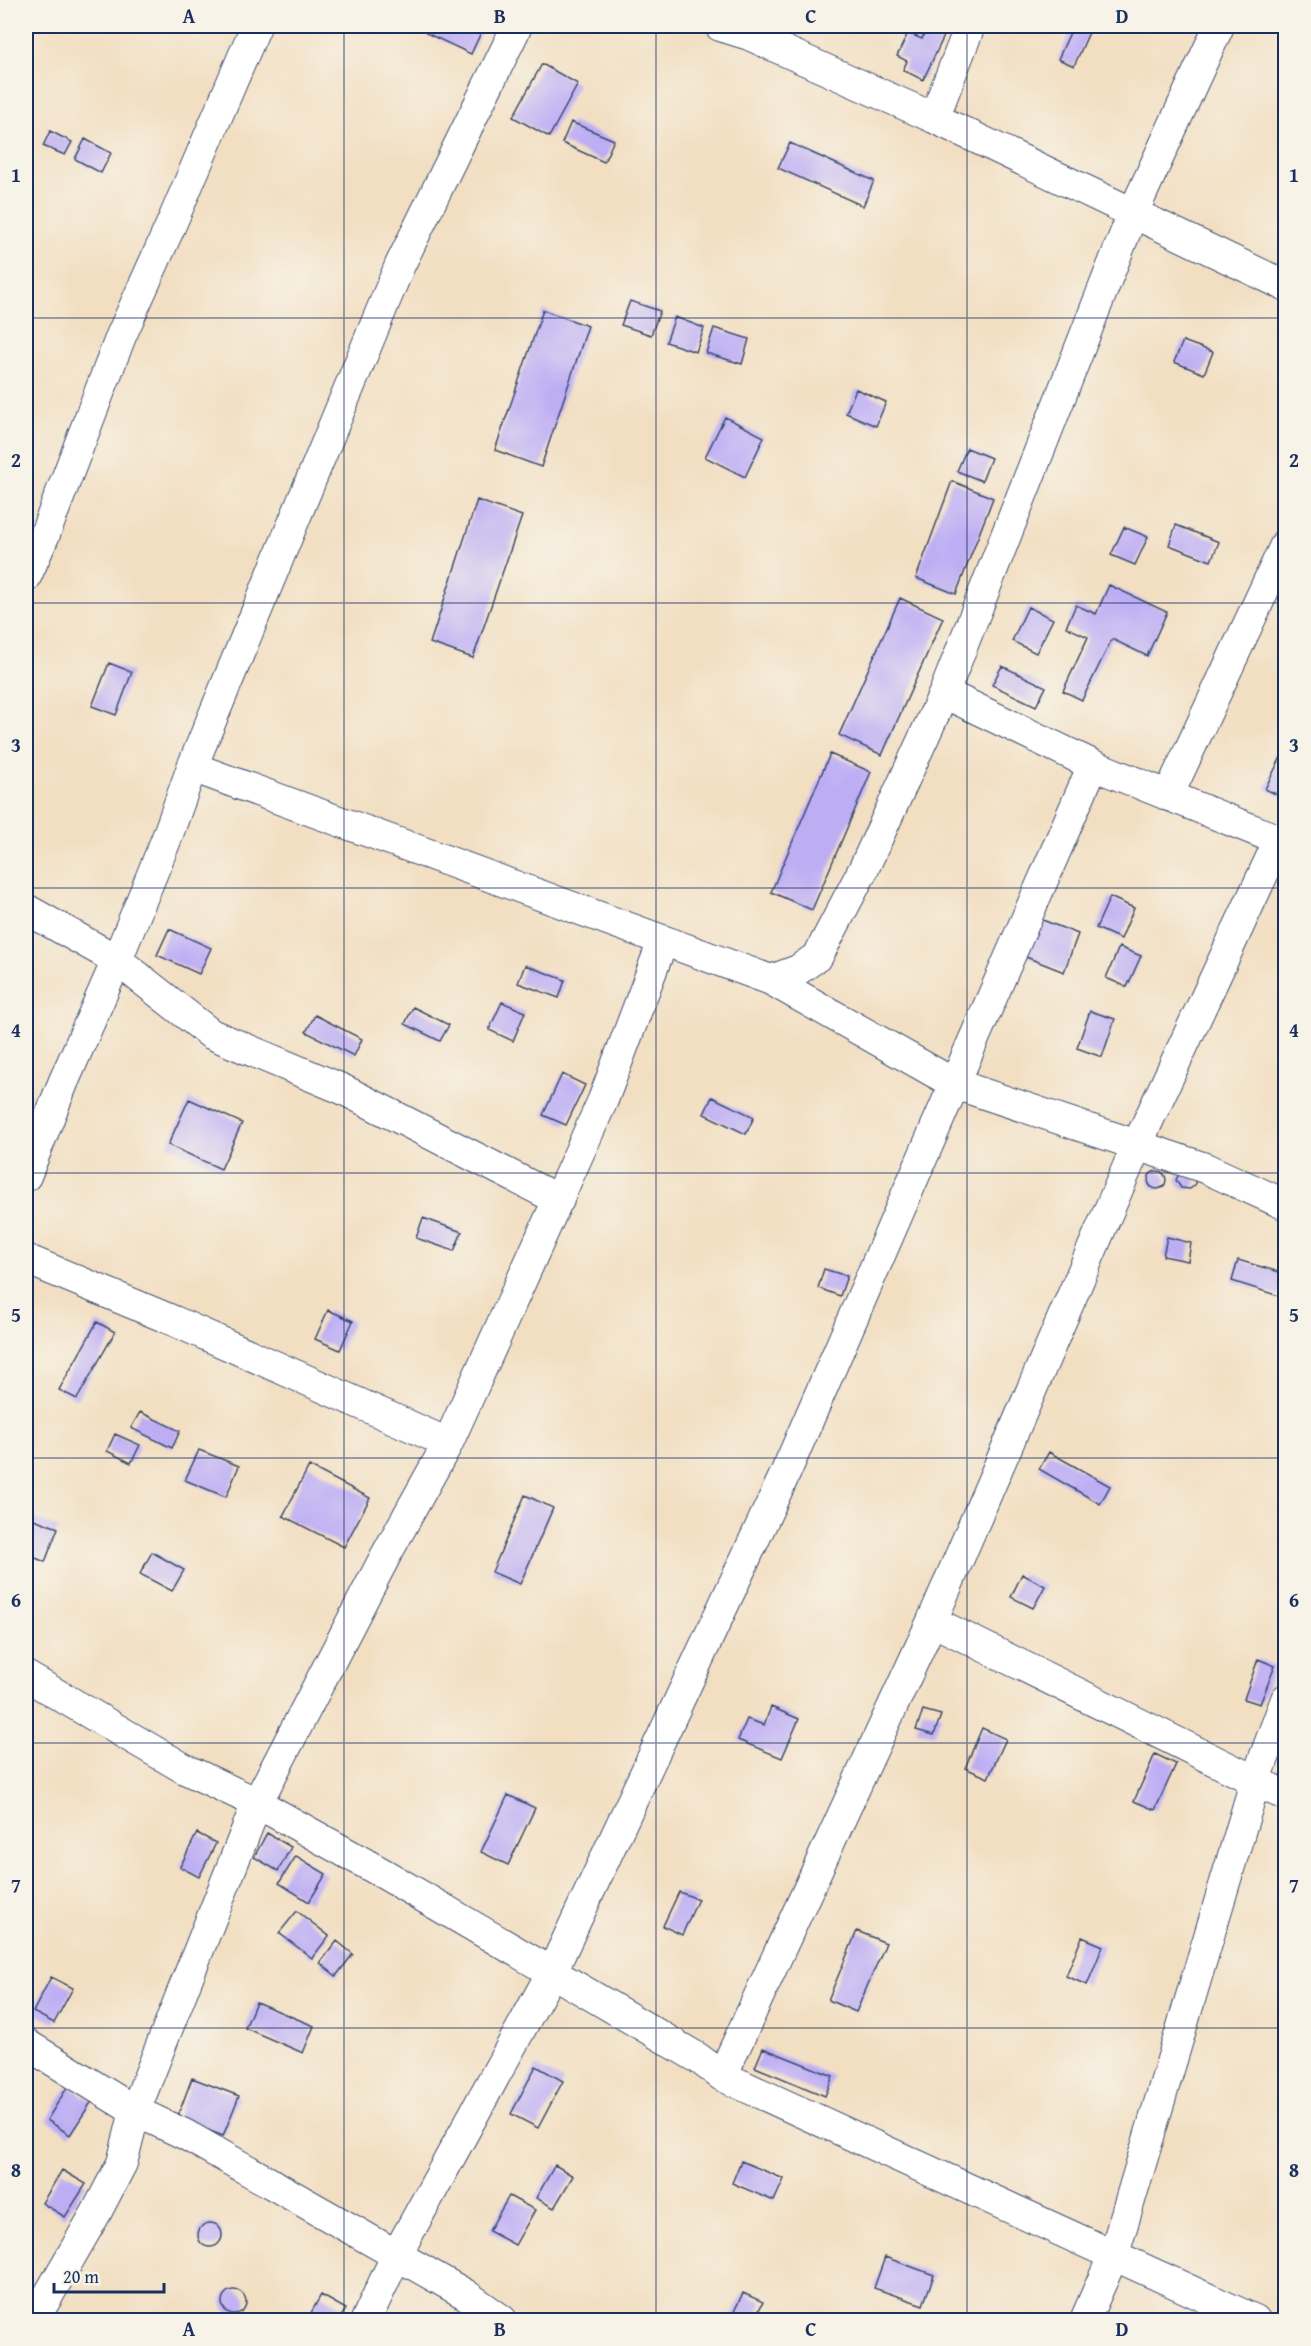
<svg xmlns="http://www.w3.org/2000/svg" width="1311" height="2346" font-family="'Gentium Book Plus',serif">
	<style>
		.building { fill: #bdaef4 }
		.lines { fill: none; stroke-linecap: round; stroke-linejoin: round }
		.minor-casing { stroke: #3b496d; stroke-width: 32 }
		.minor { stroke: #fff; stroke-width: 30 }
		.grid { fill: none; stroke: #1b2f5e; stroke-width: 1.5; stroke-opacity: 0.55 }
		.neatline { fill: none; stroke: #1b2f5e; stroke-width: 2 }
		.grid-label { font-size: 20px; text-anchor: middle; font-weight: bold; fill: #1b2f5e }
	</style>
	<rect width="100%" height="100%" fill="#f7f3e8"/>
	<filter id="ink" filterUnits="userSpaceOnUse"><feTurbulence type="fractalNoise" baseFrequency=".0167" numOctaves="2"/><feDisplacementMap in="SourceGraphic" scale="12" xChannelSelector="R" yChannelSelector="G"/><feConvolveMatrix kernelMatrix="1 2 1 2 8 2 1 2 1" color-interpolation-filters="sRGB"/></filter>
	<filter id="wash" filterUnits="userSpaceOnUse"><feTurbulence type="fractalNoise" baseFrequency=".008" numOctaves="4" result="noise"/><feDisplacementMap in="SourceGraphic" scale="24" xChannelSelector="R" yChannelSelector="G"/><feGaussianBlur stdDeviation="1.35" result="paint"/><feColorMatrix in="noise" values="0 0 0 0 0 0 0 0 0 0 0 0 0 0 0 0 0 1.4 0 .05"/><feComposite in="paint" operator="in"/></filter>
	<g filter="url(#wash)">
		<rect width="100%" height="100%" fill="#f2dfc2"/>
		<g id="blocks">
			<path class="building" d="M430 26H484L471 54 426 33Z
				M928 26 946 32 923 80 903 70 907 61 897 56 908 33 922 39Z
				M1073 26H1085L1091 28 1074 66 1058 59Z
				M542 64 578 84 549 137 513 117Z
				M571 122 614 140 604 162 562 143Z
				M50 131 72 142 65 155 43 146Z
				M85 139 111 153 101 173 75 159Z
				M790 143 874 181 863 206 778 168Z
				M630 301 660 311 651 335 621 325Z
				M543 310 588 326 541 467 495 450Z
				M675 317 704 328 696 352 666 342Z
				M714 328 749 339 742 364 706 353Z
				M1183 341 1213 352 1204 374 1174 362Z
				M856 389 886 402 876 426 846 413Z
				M725 417 764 437 745 477 705 457Z
				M967 448 991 458 982 481 957 471Z
				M952 481 993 498 956 594 916 578Z
				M477 500 522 516 473 658 430 643Z
				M1176 525 1219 542 1211 561 1169 545Z
				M1124 527 1148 537 1135 565 1111 555Z
				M1109 585 1167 612 1147 656 1112 639 1082 700 1063 691 1088 637 1066 627 1076 605 1096 614Z
				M900 598 943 618 882 755 839 735Z
				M1028 607 1053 619 1036 653 1012 641Z
				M109 663 132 672 116 715 92 706Z
				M1002 666 1046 687 1036 706 992 685Z
				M830 754 871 772 812 910 771 892Z
				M1281 757 1286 760V799L1265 789Z
				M1110 897 1134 908 1121 939 1096 928Z
				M1040 919 1078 934 1064 972 1026 957Z
				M169 929 211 948 199 974 157 955Z
				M1119 947 1141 956 1127 987 1106 978Z
				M525 965 565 980 559 998 518 983Z
				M502 1002 525 1012 513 1041 489 1030Z
				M413 1007 449 1025 440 1041 405 1024Z
				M1090 1011 1115 1019 1102 1057 1077 1048Z
				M315 1015 362 1039 354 1056 306 1032Z
				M562 1074 585 1085 566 1125 543 1115Z
				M712 1097 754 1117 746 1134 704 1114Z
				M189 1099 242 1123 221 1169 168 1145Z
				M1148 1180a9 9 0 1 1 18 0a9 9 0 1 1-18 0Z
				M1179 1174 1195 1176V1185L1190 1189 1181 1188 1176 1180Z
				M423 1218 462 1232 454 1251 416 1238Z
				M1167 1237 1191 1243 1188 1261 1163 1256Z
				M1238 1260 1286 1274 1279 1296 1232 1281Z
				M824 1269 847 1276 840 1296 818 1288Z
				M328 1310 353 1321 340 1350 315 1339Z
				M97 1322 115 1332 77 1399 59 1390Z
				M140 1412 180 1431 172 1448 131 1428Z
				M115 1434 140 1445 131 1463 107 1451Z
				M199 1450 239 1466 226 1497 185 1480Z
				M1049 1452 1110 1486 1100 1504 1039 1469Z
				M309 1466 370 1498 344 1547 283 1516Z
				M525 1495 553 1508 520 1584 492 1572Z
				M26 1516 58 1528 45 1562 26 1554Z
				M152 1552 184 1570 172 1591 140 1574Z
				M1022 1574 1045 1586 1033 1608 1011 1597Z
				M1258 1659 1275 1666 1260 1704 1244 1699Z
				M771 1707 799 1719 782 1758 738 1740 747 1719 764 1725Z
				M923 1710 941 1715 934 1735 916 1730Z
				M982 1728 1006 1739 988 1778 965 1768Z
				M1155 1754 1176 1764 1155 1810 1134 1801Z
				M508 1795 535 1808 508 1865 481 1852Z
				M197 1833 216 1843 199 1877 180 1867Z
				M267 1833 291 1847 278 1871 254 1857Z
				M296 1856 326 1874 309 1902 279 1883Z
				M679 1892 698 1899 682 1935 663 1926Z
				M297 1911 329 1936 312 1958 279 1933Z
				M857 1931 886 1943 856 2012 828 2000Z
				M1082 1937 1103 1946 1087 1985 1066 1976Z
				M337 1941 353 1954 336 1976 320 1963Z
				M51 1977 73 1988 54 2023 33 2012Z
				M256 2002 314 2026 303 2053 245 2028Z
				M763 2048 833 2076 825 2096 755 2067Z
				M536 2066 563 2081 538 2128 511 2114Z
				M192 2078 239 2096 223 2136 177 2118Z
				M68 2086 92 2101 70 2135 47 2120Z
				M741 2161 784 2179 774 2201 732 2183Z
				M555 2165 573 2176 554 2208 536 2198Z
				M62 2170 86 2184 65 2217 42 2203Z
				M509 2196 535 2210 515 2245 489 2231Z
				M198 2235a12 12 0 1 1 24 0a12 12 0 1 1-24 0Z
				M885 2257 934 2275 923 2305 874 2288Z
				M222 2302a12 12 0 1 1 24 0a12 12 0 1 1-24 0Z
				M743 2293 763 2302 754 2320H730Z
				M321 2295 346 2309 339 2320H307Z"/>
		</g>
	</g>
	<g filter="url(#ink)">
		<use href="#blocks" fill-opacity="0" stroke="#3b496d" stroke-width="1.5"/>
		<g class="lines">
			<g class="minor-casing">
				<path id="minor" d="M517 26 400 265 192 767 166 840 117 960 211 1034 342 1089 559 1200
					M720 26 749 35 934 118 1133 213 1219 26
					M934 118 970 26
					M26 577 45 534 121 336 170 227 256 26
					M944 693 1093 765 1286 843
					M192 767 771 980 798 970 818 956 864 868 944 693 1133 213 1286 286
					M1168 796 1286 543
					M26 909 117 960 63 1083 26 1176
					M771 980 955 1084 1205 1168 1286 1205
					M26 1259 174 1321 448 1443 386 1555 257 1803 135 2111 122 2163 96 2213 34 2320
					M448 1443 603 1100 663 941
					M932 1621 1286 1796
					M26 1676 185 1769 257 1803 384 1874 698 2058 722 2076 1255 2320
					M26 2044 135 2111 186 2135 465 2294 502 2320
					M722 2076 932 1621 1137 1145 1279 840
					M366 2320 396 2256 552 1972 785 1474 1093 765
					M1085 2320 1114 2254 1255 1782 1286 1699"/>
			</g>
			<use href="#minor" class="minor"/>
		</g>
	</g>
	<path class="grid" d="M344 26V2320M656 26V2320M967 26V2320M26 318H1286M26 603H1286M26 888H1286M26 1173H1286M26 1458H1286M26 1743H1286M26 2028H1286"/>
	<rect width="1311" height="2346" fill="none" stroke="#f7f3e8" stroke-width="66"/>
	<path d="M54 2283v9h110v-9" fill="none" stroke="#1b2f5e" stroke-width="3"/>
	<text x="63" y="2283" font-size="18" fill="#1b2f5e" stroke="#f7f3e8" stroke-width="4.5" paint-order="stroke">20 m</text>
	<rect x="33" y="33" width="1245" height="2280" class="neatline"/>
	<g class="grid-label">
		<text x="189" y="23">A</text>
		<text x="500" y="23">B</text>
		<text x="811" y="23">C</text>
		<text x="1122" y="23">D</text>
		<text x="16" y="182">1</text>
		<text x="1294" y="182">1</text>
		<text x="16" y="467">2</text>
		<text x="1294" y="467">2</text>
		<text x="16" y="752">3</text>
		<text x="1294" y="752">3</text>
		<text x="16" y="1037">4</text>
		<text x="1294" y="1037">4</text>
		<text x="16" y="1322">5</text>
		<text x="1294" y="1322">5</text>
		<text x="16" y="1607">6</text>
		<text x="1294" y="1607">6</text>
		<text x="16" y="1892">7</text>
		<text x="1294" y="1892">7</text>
		<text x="16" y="2177">8</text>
		<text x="1294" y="2177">8</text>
		<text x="189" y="2336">A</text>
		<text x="500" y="2336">B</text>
		<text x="811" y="2336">C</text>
		<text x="1122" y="2336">D</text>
	</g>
</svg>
